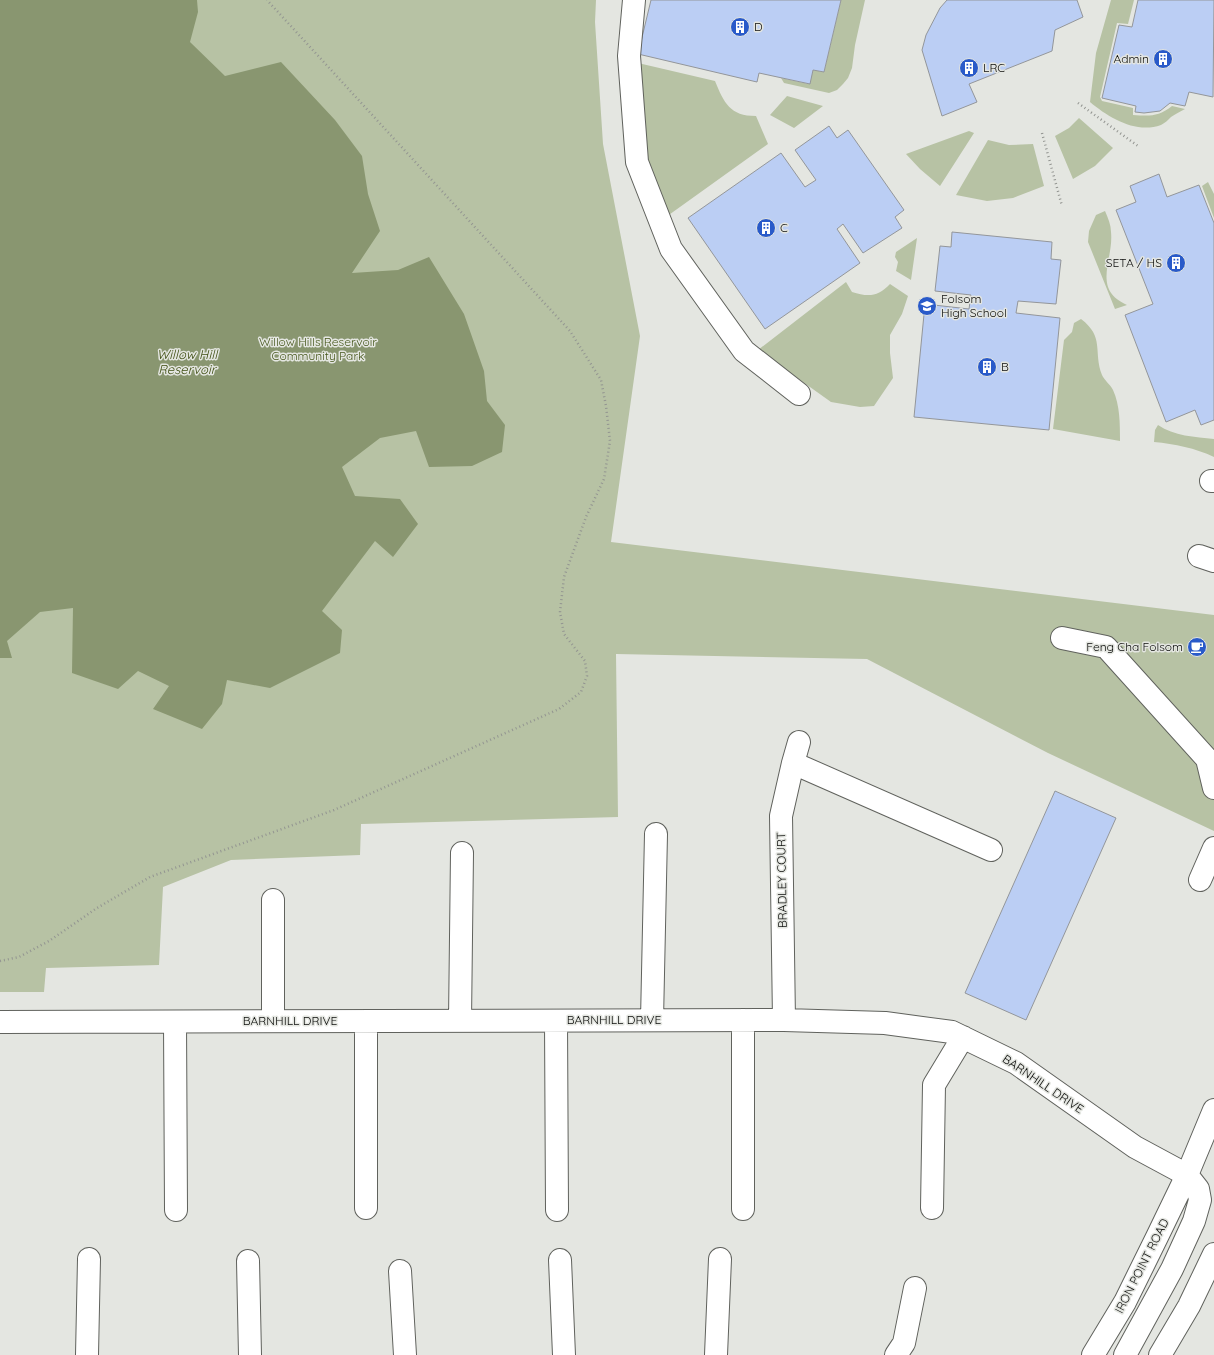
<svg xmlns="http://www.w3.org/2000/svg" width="1214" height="1355" font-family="Quicksand,sans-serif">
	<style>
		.green { fill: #b7c2a4 }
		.water { fill: #899670 }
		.building { fill: #bbcef4; stroke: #93969a }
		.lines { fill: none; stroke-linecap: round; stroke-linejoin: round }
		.minor-casing { stroke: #60625d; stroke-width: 24 }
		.major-casing { stroke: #60625d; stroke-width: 24 }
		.path { stroke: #939591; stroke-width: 2.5; stroke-dasharray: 1 3; stroke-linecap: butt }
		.minor { stroke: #fff; stroke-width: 22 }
		.major { stroke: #fff; stroke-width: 22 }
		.labels { text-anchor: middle; stroke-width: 3; stroke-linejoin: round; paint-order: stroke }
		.poi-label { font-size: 12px; fill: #0c0d0b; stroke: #e4e6e1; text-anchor: start }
		.park-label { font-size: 12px; fill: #47581d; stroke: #e4e6e1 }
		.street-label { font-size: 12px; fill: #0c0d0b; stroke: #e4e6e1 }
		.water-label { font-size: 13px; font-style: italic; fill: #3d4d10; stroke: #e4e6e1 }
	</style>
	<rect width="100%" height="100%" fill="#e4e6e1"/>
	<path class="green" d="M0 0H596L595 22 603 144 640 336 611 542 1214 615V831L1048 753 867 659 616 654 618 817 361 824 360 855 231 860 163 887 159 965 46 968 44 992H0Z
		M841 0H865L855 45 852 68 848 78 843 84 837 90 829 93 784 83 781 78 809 84 813 70 824 72Z
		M1111 0H1134L1128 24 1117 23 1100 97 1102 101 1133 108V115C1150 116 1158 117 1172 106L1185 109C1180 112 1175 114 1171 117 1168 120 1165 123 1161 125 1136 134 1109 118 1090 102L1096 53Z
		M638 63 715 81C724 103 730 116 756 116L768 144 666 217 651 176 637 102Z
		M787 96 823 106 794 128 770 115Z
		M1079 118 1113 148 1095 166 1073 179 1055 136 1069 128Z
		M969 131 974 133 940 186 920 169 906 154Z
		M988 140 1009 145 1033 144 1044 186 1013 198 987 201 956 195Z
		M1208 182 1214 194V218L1202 186Z
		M1105 211C1108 218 1111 225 1111 232 1114 260 1091 289 1127 305L1115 309 1088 242 1089 231 1096 215Z
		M917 238 911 280 896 271 898 262 895 257 896 252Z
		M846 282 852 292C868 297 878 297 890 284L908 296 902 314 890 335V353L893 378 874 406 860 407 831 402 758 350Z
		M1081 319C1105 337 1093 352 1102 375 1104 380 1110 384 1113 390 1120 405 1120 424 1120 441L1053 429 1064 340 1072 332 1074 323Z
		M1158 425C1174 436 1195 437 1214 439V457C1195 448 1175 444 1154 442L1155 430Z"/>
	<path class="water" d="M0 0H197L198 12 190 42 225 76 281 62 335 120 362 156 368 194 380 231 352 273 398 270 429 257 464 314 484 371 487 401 505 425 502 452 472 466 429 467 416 431 380 438 342 467 355 496 400 499 418 524 393 557 375 541 322 611 342 630 340 653 270 688 227 680 222 704 202 729 153 709 169 686 138 671 118 689 72 673 73 608 40 612 7 641 12 658H0Z"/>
	<path class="building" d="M651 0H841L824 72 813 70 810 84 759 73 757 82 638 54Z
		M947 0H1077L1083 17 1055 30 1052 51 969 84 977 102 942 116 922 50 926 35 940 8Z
		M1138 0H1214L1213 97 1189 92 1185 106 1170 103 1160 111 1144 113 1135 112 1136 106 1102 98 1119 25 1132 27Z
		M829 126 837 138 848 130 904 210 895 217 902 228 863 253 843 224 837 229 860 263 765 329 688 218 781 153 805 187 816 180 795 150Z
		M1159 174 1167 197 1199 185 1214 223V420L1201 425 1195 410 1166 422 1125 315 1153 304 1116 210 1136 202 1130 186Z
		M952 232 1052 242 1051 259 1061 260 1056 304 1018 301 1016 313 1060 318 1049 430 914 417 925 304 969 309 971 295 935 291 940 246 951 247Z
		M1055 791 1116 818 1026 1020 965 993Z"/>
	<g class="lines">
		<g class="minor-casing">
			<path id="minor" d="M634 0 629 56 637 162 671 249 744 351 799 394
				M1211 481H1214
				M1199 556 1214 561
				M1062 638 1106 647 1207 759 1214 788
				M793 763 991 850
				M1200 880 1214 848
				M652 1020 656 834
				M784 1020 781 816 793 763 799 742
				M273 1021V900
				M366 1021V1208
				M460 1021 462 853
				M556 1021 557 1210
				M0 1022 784 1020 885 1023 952 1032 1016 1063 1135 1147 1187 1175
				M175 1022 176 1210
				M932 1208 934 1085 963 1037
				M743 1209V1020
				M560 1260 564 1355
				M248 1261 250 1355
				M400 1271 405 1355
				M87 1355 89 1259
				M716 1355 720 1259
				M896 1355 904 1343 915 1288"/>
		</g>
		<g class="major-casing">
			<path id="major" d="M1093 1355 1125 1302 1157 1237 1187 1175 1214 1110
				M1125 1355 1172 1269 1194 1221 1200 1200 1198 1189 1187 1175
				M1160 1355 1189 1306 1214 1254"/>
		</g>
		<path class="path" d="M1078 103 1138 146
			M1042 133 1062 206
			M0 961 19 957 49 941 97 908 150 877 334 810 559 709 581 692 587 676 585 661 564 634 560 612 564 577 586 517 604 479 610 441 606 406 601 380 570 331 267 0"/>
		<use href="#minor" class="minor"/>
		<use href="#major" class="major"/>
	</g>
	<defs>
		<g id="building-disc" transform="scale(1)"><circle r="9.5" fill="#295ac9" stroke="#e4e6e1"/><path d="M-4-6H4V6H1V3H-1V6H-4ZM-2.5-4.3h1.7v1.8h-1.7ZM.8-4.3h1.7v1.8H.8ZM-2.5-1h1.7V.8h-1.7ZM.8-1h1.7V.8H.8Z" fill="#fff"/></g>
		<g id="school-disc" transform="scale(1)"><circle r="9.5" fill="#295ac9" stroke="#e4e6e1"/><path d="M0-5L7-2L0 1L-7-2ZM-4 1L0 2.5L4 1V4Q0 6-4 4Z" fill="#fff"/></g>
		<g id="cafe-disc" transform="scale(1)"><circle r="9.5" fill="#295ac9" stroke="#e4e6e1"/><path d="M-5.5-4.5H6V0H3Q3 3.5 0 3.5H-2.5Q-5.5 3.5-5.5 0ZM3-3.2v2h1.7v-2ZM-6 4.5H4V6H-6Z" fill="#fff"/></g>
	</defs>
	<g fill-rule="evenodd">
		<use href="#building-disc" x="740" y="27"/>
		<use href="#building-disc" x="1163" y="59"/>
		<use href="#building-disc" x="969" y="68"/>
		<use href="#building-disc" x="766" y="228"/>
		<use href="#building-disc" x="1176" y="263"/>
		<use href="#school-disc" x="927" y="306"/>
		<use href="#building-disc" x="987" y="367"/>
		<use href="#cafe-disc" x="1197" y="647"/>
	</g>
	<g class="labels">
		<g class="poi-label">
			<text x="754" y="31">D</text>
			<text x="1149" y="63" text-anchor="end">Admin</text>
			<text x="983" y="72">LRC</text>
			<text x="780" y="232">C</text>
			<text x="1162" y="267" text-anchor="end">SETA / HS</text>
			<text x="941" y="303">Folsom<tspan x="941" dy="14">High School</tspan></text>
			<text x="1001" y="371">B</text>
			<text x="1183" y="651" text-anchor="end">Feng Cha Folsom</text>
		</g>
		<g class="park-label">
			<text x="318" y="346">Willow Hills Reservoir<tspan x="318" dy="14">Community Park</tspan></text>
		</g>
		<g class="street-label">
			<text transform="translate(782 880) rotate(-91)" y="4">BRADLEY COURT</text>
			<text x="614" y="1024">BARNHILL DRIVE</text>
			<text x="290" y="1025">BARNHILL DRIVE</text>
			<text transform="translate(1043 1084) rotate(34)" y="4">BARNHILL DRIVE</text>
			<text transform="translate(1142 1266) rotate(-63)" y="4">IRON POINT ROAD</text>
		</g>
		<g class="water-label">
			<text x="187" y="359">Willow Hill<tspan x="187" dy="15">Reservoir</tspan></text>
		</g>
	</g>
</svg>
